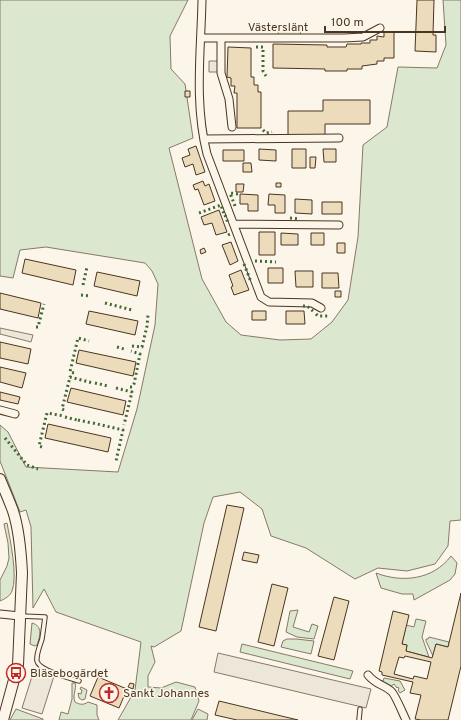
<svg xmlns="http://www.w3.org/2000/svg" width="461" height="720" font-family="Overpass,sans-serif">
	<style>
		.green { fill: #dce7d0; stroke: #887966 }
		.parking { fill: #ede7d9; stroke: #887966 }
		.building { fill: #ecdcbc; stroke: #4a3520; fill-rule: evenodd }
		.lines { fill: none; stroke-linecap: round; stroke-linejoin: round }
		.lane-casing { stroke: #4a3520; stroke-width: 5.5 }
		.street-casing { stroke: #4a3520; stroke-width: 9 }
		.secondary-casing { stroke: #4a3520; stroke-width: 12 }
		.lane { stroke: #fbf6e9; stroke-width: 3.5 }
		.street { stroke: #fbf6e9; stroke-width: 7 }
		.secondary { stroke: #fbf6e9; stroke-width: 10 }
		.hedge { stroke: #436837; stroke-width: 3; stroke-dasharray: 2 3; stroke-linecap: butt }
		.labels { text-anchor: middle; stroke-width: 3; stroke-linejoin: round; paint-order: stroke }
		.street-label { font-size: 12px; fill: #4a3520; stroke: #fbf6e9 }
		.poi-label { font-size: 12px; fill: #4a3520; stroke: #fbf6e9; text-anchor: start }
	</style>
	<rect width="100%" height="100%" fill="#fbf6e9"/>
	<path class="green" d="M0 0H188L170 36 171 69 185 84 193 138 169 148 202 279 226 322 241 335 280 340 311 339 332 322 348 300 358 237 363 145 387 127 398 67 437 68 446 45 443 0H461V520L450 521 448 546 435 564 407 571 378 568 355 579 306 548 271 536 262 509 240 492 213 497 204 523 181 631 154 647 151 646 155 662 148 676V687L161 688 176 682 195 687 199 701 191 720H118L135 690 141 642 56 612 44 589 33 608 31 527 26 510 20 512 0 461V425L8 432 26 467 118 472 137 409 155 325 158 284 152 271 145 263 46 247 20 250 13 278 0 276Z
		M7 523C10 539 18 576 12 591 10 596 5 599 0 601V580L7 566 9 558 8 543 4 524Z
		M451 556 457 563 455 574 450 580 414 600 413 594H402L381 588 376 573C402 583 433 580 451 556Z
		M298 610 293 627 309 632 312 624 318 626 314 639 297 637 286 632 290 611Z
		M416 619 426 621 422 637 429 657 406 651 407 645 402 644 406 625 414 627Z
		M32 623C43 626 40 636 37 645L35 646 30 644Z
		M429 637 449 642 448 647 436 644 433 656 426 641V639H428Z
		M287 639H296L314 641 311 654 281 647 283 641Z
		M242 644 353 671 350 679 240 652Z
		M384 678 400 681 405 690 400 693 398 690 399 689 398 687 397 688 394 684 390 687 377 680 383 681Z
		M72 683H75C77 689 72 695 75 702 80 705 84 705 88 702L97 705V715L99 720H59L61 712 68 714 72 699Z
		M81 687 87 690 85 699 82 700 79 698 78 693 81 694 82 690 80 689Z
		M16 709 43 719V720H10Z
		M198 709 208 714 207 720H192Z"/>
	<path class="parking" d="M279 26 301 27 300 36 278 35Z
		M209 61H218V72H209Z
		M0 328 33 335 31 342 0 334Z
		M218 653 371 689 366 708 214 672Z
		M34 670 54 676 42 714 22 708Z"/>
	<path class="building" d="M417 0H434L433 35H436V52L415 51Z
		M384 32H394V58H384V61H377V64L362 66V69H347V71H325V69L273 68V44L327 45V47H346L347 44H361V43H370V40H377V36L384 37Z
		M228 47 251 48V77H254V85H258V92H261V128H237V93H234L235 86H231V78L227 77Z
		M185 91H190V97H185Z
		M323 100H370V124H325V135H288V111H323Z
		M196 146 205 172 196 175 193 164 185 167 182 158 190 155 188 149Z
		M259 149 276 150V161L259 160Z
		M292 149H306V168H292Z
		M323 149H336V162H324Z
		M223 150H244V161H223Z
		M310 157H316L315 168H310Z
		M243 163H251L252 172H243Z
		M203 181 205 186 209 184 215 201 204 205 198 189 195 190 193 185Z
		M276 183H281V187H276Z
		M236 184H244L243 192H236Z
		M240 194 258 195V211H248V204H240Z
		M269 194 285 195V213H275V205H268Z
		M295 199 312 200V214L295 213Z
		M322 202H342V214H322Z
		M219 210 227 232 216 235 212 223 204 225 201 217Z
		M259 232H275V255H259Z
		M281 233 298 234V245H281Z
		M311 233H324V245H311Z
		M231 242 238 261 230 265 222 245Z
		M337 243H345V253H337Z
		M204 248 206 252 201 254 200 250Z
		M25 259 76 270 73 285 22 273Z
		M268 268H283V283H268Z
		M241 270 249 290 234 295 231 287 233 286 229 275Z
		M295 271H313V287H296Z
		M97 272 140 281 137 296 94 286Z
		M322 273H338L339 288H322Z
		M335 291H341V297H335Z
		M0 293 41 303 38 318 0 309Z
		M89 311 138 321 135 335 86 324Z
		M252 311H266V320H252Z
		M286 311H304L305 324H286Z
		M0 342 31 349 28 364 0 358Z
		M79 350 136 362 133 376 76 363Z
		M0 367 26 373 22 388 0 382Z
		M71 388 126 401 123 415 67 402Z
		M0 392 20 397 18 404 0 400Z
		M48 424 111 438 108 452 45 438Z
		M227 505 244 508 216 631 199 627Z
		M244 552 259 555 257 563 242 560Z
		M272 584 288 588 274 646 258 642Z
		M461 593V666L448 720H421L415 719 421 695 410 693 413 682 382 675V672L379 671 393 611 409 615 402 644 407 645 406 651 432 658 436 644 448 647ZM405 656 431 662 427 679 414 676 413 679 394 674 399 657 404 658Z
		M334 597 349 601 334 660 318 656Z
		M98 677 127 689 119 708 90 696Z
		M130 683 134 684 133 689 128 687Z
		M219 701 298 720H237L215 715Z"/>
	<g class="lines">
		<g class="lane-casing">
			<path id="lane" d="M20 616 45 617C44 625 43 632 42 639 40 646 36 654 37 661 39 671 70 678 79 681
				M359 720 360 709"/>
		</g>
		<g class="street-casing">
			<path id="street" d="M202 0C201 51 194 103 207 154L261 297 269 302 312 303 321 308
				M201 38H344L363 37 380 28
				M221 38V73L229 99 232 127
				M204 139 339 138
				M234 224 339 225
				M0 410 15 414
				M0 614 20 616
				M368 675C376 685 383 684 391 691 395 694 403 714 406 720"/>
		</g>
		<g class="secondary-casing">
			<path id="secondary" d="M0 479C4 489 9 500 13 511 19 529 21 553 22 573L18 665 3 720"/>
		</g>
		<use href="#lane" class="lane"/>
		<use href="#street" class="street"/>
		<use href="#secondary" class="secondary"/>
		<path class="hedge" d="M256 47H263V71L266 76
			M263 130 266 133 272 132
			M235 206 230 193 239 194
			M199 213 221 205 224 214
			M225 215 228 223
			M290 218 300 219
			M228 235 232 233
			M255 261 276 262
			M244 264 251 282
			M83 285 87 267
			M81 295 91 296
			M105 303 132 310
			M303 306H307L313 311
			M316 314 318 316H328
			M36 327H38L44 304
			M132 346 142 347 147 326 148 315
			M117 347 124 349
			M74 373 70 372 78 338 89 341
			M95 383 108 386
			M130 387H132L134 384 140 354 131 351
			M116 388 132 392 124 425
			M64 410 62 409 70 377 93 383
			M65 417 77 420
			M78 420 92 423
			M93 423 123 430 116 461
			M5 438 27 465 38 469
			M42 447 39 446 47 413 64 416"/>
	</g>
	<defs>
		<g id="bus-ring" transform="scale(1)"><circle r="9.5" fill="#fbf6e9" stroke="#c62828" stroke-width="1.5"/><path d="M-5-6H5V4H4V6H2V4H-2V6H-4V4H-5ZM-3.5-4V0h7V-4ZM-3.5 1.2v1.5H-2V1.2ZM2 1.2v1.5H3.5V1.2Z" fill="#c62828"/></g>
		<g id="church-ring" transform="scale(1)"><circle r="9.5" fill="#fbf6e9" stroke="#c62828" stroke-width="1.5"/><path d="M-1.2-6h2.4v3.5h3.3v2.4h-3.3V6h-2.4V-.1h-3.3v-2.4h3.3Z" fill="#c62828"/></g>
	</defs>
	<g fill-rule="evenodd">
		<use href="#bus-ring" x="16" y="673"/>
		<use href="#church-ring" x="109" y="693"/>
	</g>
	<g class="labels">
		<g class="street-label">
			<text x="278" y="31">Västerslänt</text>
		</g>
		<g class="poi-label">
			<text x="30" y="677">Bläsebogärdet</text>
			<text x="123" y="697">Sankt Johannes</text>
		</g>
	</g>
	<path d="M325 26v6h120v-6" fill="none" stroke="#4a3520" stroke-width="2"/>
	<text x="331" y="26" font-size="12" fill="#4a3520" stroke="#fbf6e9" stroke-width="3" paint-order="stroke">100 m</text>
</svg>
